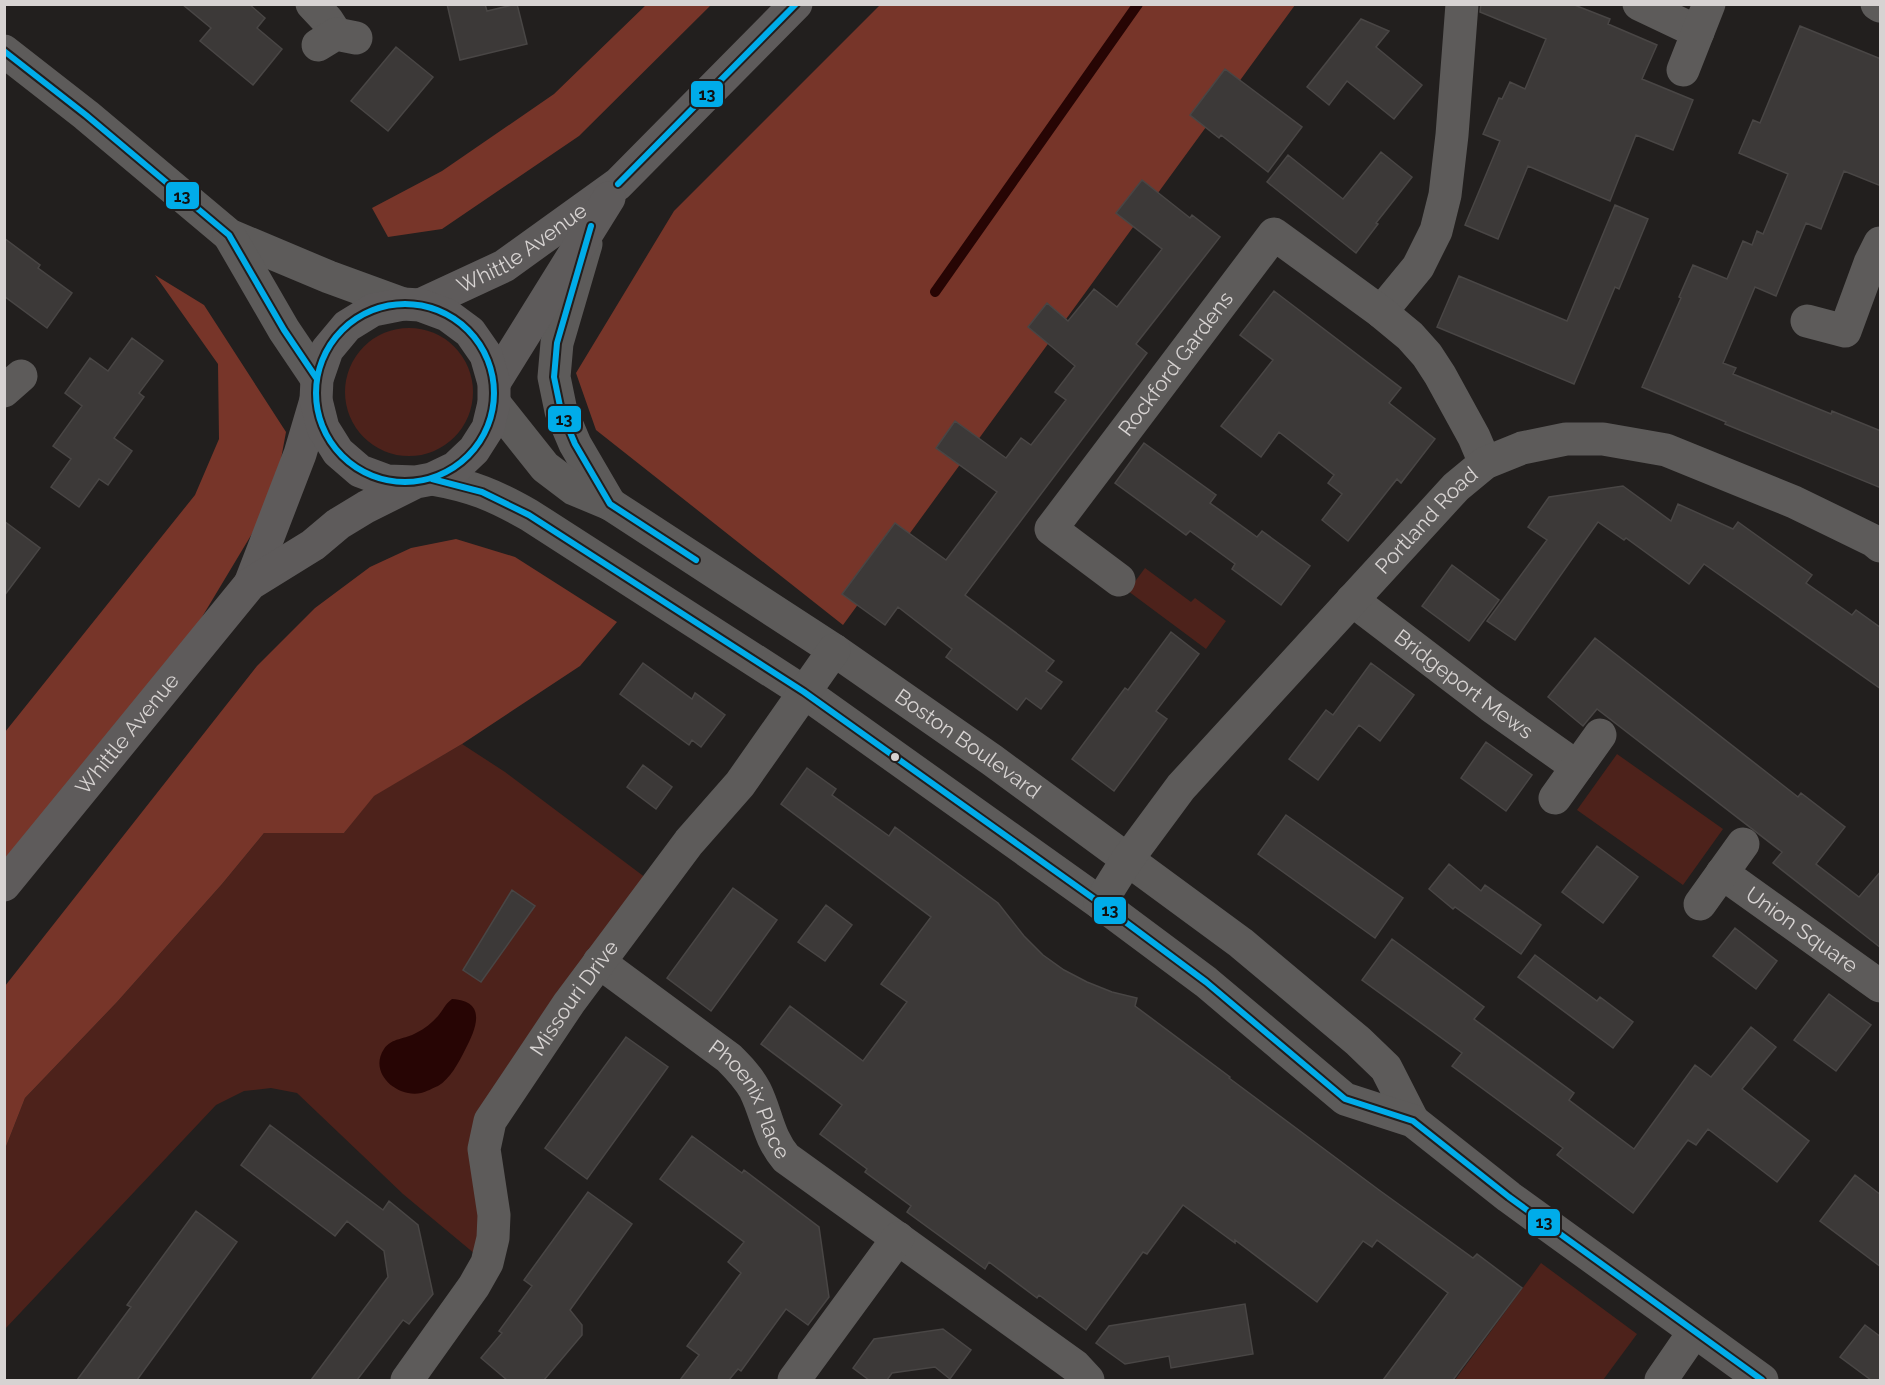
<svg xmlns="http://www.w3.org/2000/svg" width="1885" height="1385" font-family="Raleway,sans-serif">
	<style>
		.green { fill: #4d221b }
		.forest { fill: #773529 }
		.water { fill: #270504 }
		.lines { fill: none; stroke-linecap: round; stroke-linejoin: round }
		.stream { stroke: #270504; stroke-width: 10 }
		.building { fill: #3c3938; stroke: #494645; stroke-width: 1.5 }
		.minor { stroke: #5d5b5a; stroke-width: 33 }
		.major { stroke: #5e5b5b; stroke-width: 33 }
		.bus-1-casing { stroke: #231e1d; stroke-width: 10 }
		.bus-1 { stroke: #00ace9; stroke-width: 6 }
		.bus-dot { fill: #d7d3d2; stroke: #231e1d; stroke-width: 2 }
		.labels { text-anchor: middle; stroke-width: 4.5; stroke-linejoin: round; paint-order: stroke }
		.street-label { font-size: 21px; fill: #d7d3d2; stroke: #231e1d }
		.line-badge { stroke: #231e1d; stroke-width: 2 }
		.pale-badge-label { font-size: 16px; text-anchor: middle; font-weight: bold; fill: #111 }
	</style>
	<rect width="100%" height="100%" fill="#221f1e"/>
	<path class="green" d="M345 392a64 64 0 1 1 128 0a64 64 0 1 1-128 0Z
		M1145 568 1191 602 1195 598 1226 621 1206 649 1128 591Z
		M462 744 505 772 650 881 480 1116 489 1215 475 1254 403 1194 297 1093 271 1088 244 1091 216 1105 5 1329V1149L25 1098 117 1002 222 884 264 833H344L373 796Z
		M1617 754 1723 829 1683 885 1577 810Z
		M1541 1263 1637 1334 1603 1380H1455Z"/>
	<path class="forest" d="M646 5H711L579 136 442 229 388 237 372 208 442 171 554 94Z
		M880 5H1295L843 625 596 430 576 373 674 211Z
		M155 275 204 305 286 432 274 497 196 627 5 861V732L195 495 219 439 218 364Z
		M456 539 515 557 617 622 580 666 462 744 374 796 344 833H264L222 884 117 1002 25 1098 5 1149V986L257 666 315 608 370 567 411 548Z"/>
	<path class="water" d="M452 999C488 1001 476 1029 465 1050 459 1062 450 1079 438 1086 433 1088 426 1092 421 1093 397 1098 368 1073 384 1049 391 1038 406 1039 416 1033 424 1029 432 1023 438 1016 444 1009 444 1005 452 999Z"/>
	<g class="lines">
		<path class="stream" d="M935 292 1138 4"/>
	</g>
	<path class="building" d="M182 4H249L265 18 257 28 282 49 253 85 200 41 211 28Z
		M447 4H485L487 11 517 4 527 44 460 60Z
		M1481 4H1572L1610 19 1608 24 1657 45 1642 79 1693 100 1673 150 1636 135 1610 201 1528 166 1498 239 1465 225 1500 141 1483 134 1499 98 1502 99 1510 82 1525 89 1546 39 1480 12Z
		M1361 19 1389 31 1376 47 1422 85 1394 119 1347 81 1329 105 1307 87Z
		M1800 26 1881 59V186L1844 171 1821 229 1806 223 1776 296 1755 287 1723 363 1736 368 1733 374 1831 414 1832 411 1881 431V488L1725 424 1726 422 1642 387 1681 298 1679 297 1693 265 1727 279 1743 241 1752 245 1757 231 1763 234 1788 174 1739 153 1753 120 1760 123Z
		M396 47 433 77 388 131 351 101Z
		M1225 69 1302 127 1268 172 1221 135 1219 138 1190 115Z
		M1381 152 1412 177 1376 223 1378 224 1356 253 1267 182 1288 155 1343 199Z
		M1142 180 1190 218 1192 215 1220 237 1136 344 1147 353 965 595 1054 661 1046 671 1062 682 1041 709 1026 698 1017 710 946 657 952 649 898 607 885 625 842 594 895 523 946 560 997 492 936 448 955 421 1006 458 1021 438 1031 445 1066 400 1055 392 1075 366 1028 327 1047 303 1068 321 1094 289 1117 307 1162 249 1116 213Z
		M1615 205 1648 219 1619 289 1615 287 1574 384 1437 327 1459 276 1567 321Z
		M4 238 40 265 38 268 72 293 47 328 4 296Z
		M1274 291 1401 388 1389 403 1435 439 1401 483 1397 479 1348 541 1322 520 1342 494 1328 483 1334 475 1279 432 1261 457 1221 426 1273 360 1240 335Z
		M132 338 163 361 139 393 144 397 114 438 132 451 108 485 99 479 79 507 51 487 71 459 53 446 82 406 65 393 90 358 108 371Z
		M1144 443 1216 495 1210 503 1257 537 1262 531 1310 566 1281 605 1232 569 1235 564 1190 531 1186 535 1115 483Z
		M1623 486 1671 521 1678 504 1733 529 1738 522 1812 575 1806 583 1852 615 1856 610 1881 628V689L1704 564 1689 584 1626 538 1624 540 1598 522 1515 640 1487 621 1547 540 1528 527 1549 497Z
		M4 521 40 548 4 596Z
		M1452 565 1499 600 1469 641 1422 606Z
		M1171 632 1199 654 1156 711 1167 719 1114 791 1072 759 1125 688 1128 690Z
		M1595 638 1798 797 1801 793 1845 827 1816 864 1859 897 1881 871V948L1773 863 1782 852 1597 709 1583 726 1548 697Z
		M643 663 692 699 695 693 725 715 701 747 692 740 689 745 620 694Z
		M1371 663 1414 695 1380 741 1359 725 1318 780 1289 759 1326 710 1333 715Z
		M1486 742 1532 775 1506 811 1461 778Z
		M643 765 672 787 656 809 627 787Z
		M807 768 836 789 832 795 889 836 895 827 998 903 1024 936 1043 955 1064 970 1087 982 1112 992 1137 998 1135 1006 1230 1077 1229 1078 1379 1190 1473 1258 1477 1254 1522 1288 1453 1380H1383L1448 1293 1377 1240 1372 1247 1363 1241 1317 1302 1235 1240V1243L1183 1205 1147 1254 1143 1252 1086 1330 1039 1295 1037 1298 989 1262 985 1269 907 1212 911 1206 865 1172 867 1169 820 1134 842 1105 761 1044 790 1006 863 1061 907 1002 881 984 931 917 781 804Z
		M1286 815 1403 898 1375 938 1258 854Z
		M1597 846 1638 877 1603 923 1562 892Z
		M1449 864 1481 891 1485 885 1541 925 1521 954 1455 907 1453 909 1429 889Z
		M733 888 777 920 711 1011 667 978Z
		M512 890 535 906 481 982 463 970Z
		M826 905 852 925 825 961 798 942Z
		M1735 928 1777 961 1756 989 1713 956Z
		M1392 939 1484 1007 1474 1019 1574 1093 1569 1100 1634 1149 1695 1065 1711 1077 1751 1027 1776 1047 1742 1089 1809 1141 1777 1182 1708 1129 1696 1145 1688 1140 1633 1213 1557 1155 1563 1148 1452 1066 1462 1053 1362 980Z
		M1535 955 1597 1001 1600 997 1633 1022 1613 1048 1518 977Z
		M1829 994 1871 1025 1836 1071 1794 1040Z
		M626 1037 668 1067 587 1179 545 1148Z
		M270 1125 383 1210 389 1201 418 1225 433 1294 409 1324 403 1320 357 1380H311L388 1277 384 1251 347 1221 335 1236 241 1165Z
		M692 1136 742 1173 744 1170 819 1227 829 1297 808 1325 786 1309 741 1371 738 1369 729 1380H680L699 1355 687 1346 741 1273 728 1262 744 1242 660 1179Z
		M1855 1175 1881 1195V1267L1820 1221Z
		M588 1192 632 1224 570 1310 582 1325V1335L544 1380H507L481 1358 502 1333 499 1331 532 1286 524 1280Z
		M196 1211 237 1242 137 1380H77L131 1307 127 1305Z
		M1245 1304 1253 1354 1171 1368 1169 1356 1125 1364 1096 1343 1109 1326Z
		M1865 1325 1881 1337V1380H1871L1840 1357Z
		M943 1329 971 1350 950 1379 935 1367 892 1373 887 1380H869L853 1368 874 1339Z"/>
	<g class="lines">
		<g class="minor">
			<path d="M312 4 327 20 336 34"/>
			<path d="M1639 4 1698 32"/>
			<path d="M1877 4 1880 6"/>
			<path d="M318 45 336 34 356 38"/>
			<path d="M4 51 86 115 229 235 329 277 403 304"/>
			<path d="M1683 70 1709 4"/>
			<path d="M229 235 284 330 317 379"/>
			<path d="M586 244 557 343 554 377 561 411 575 444 610 504"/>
			<path d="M1381 312 1418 267 1436 231 1445 195 1452 135 1462 4"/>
			<path d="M1807 321 1845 331 1870 263 1880 243"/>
			<path d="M4 391 21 376"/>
			<path id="s1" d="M494 403 545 467 574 489 610 504 834 650 992 760 1241 943 1358 1041 1386 1068 1413 1121"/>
			<path d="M432 479C472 486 494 495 529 515L804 692 1100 903 1206 982 1345 1099 1413 1121 1509 1197 1762 1380"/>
			<path id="s2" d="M1119 580 1051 529 1274 234 1381 312 1410 336 1427 355 1440 375 1474 437 1485 463"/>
			<path id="s3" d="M1352 600 1491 706 1577 767"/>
			<path d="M1555 798 1600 735"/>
			<path id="s4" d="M1722 873 1880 986"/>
			<path id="s5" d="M1100 903 1127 860 1181 787 1456 487 1485 463 1522 448 1566 439H1603L1666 450 1794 502 1874 541 1880 546"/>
			<path d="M1700 904 1743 844"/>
			<path id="s6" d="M599 962 729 1058C739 1068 748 1077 755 1090 767 1114 768 1137 786 1158L1075 1366 1088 1380"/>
			<path id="s7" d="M407 1380 474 1286 487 1263 493 1238 494 1215 484 1149 490 1121 569 1003 689 842 740 784 834 650"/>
			<path d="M794 1380 898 1238"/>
			<path d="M1661 1380 1694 1332"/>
		</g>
		<g class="major">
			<path id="s8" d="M420 305 504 266 618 184 796 4"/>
			<path d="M494 383 609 198"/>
			<path d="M250 584 300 454 316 400"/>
			<path id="s9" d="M4 885 250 584 313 545 338 524 366 507 416 482 432 479 455 468 474 450 488 428 494 403V383L486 355 470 332 447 315 420 305 403 304 373 310 347 326 327 350 317 379 316 400 323 428 338 452 360 471 387 481 416 482"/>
		</g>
		<g class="bus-1-casing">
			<path id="bus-1" d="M4 51 86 115 229 235 284 330 317 379
				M618 184 796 4
				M591 226 557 343 554 377 561 411 575 444 610 504 696 560
				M316 393a89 89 0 1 1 178 0a89 89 0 1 1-178 0Z
				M432 479 482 492 529 515 804 692 1100 903 1206 982 1345 1099 1413 1121 1509 1197 1762 1380"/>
		</g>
		<use href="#bus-1" class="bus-1"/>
	</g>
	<circle class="bus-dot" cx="895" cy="757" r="5"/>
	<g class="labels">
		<g class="street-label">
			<text dy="7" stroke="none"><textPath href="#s8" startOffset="117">Whittle Avenue</textPath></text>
			<text dy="7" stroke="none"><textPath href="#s2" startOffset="292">Rockford Gardens</textPath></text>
			<text dy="7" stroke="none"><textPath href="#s5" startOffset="504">Portland Road</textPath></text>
			<text dy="7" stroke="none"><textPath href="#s3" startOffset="140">Bridgeport Mews</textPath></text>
			<text dy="7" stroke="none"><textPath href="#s9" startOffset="195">Whittle Avenue</textPath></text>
			<text dy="7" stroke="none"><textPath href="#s1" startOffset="588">Boston Boulevard</textPath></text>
			<text dy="7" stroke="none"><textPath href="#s4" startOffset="98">Union Square</textPath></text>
			<text dy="7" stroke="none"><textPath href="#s7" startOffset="435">Missouri Drive</textPath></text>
			<text dy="7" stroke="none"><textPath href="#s6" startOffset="208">Phoenix Place</textPath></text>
		</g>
	</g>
	<g class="line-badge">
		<rect x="690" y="80" width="34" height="28" rx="6" fill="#00ace9"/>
		<rect x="165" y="181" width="35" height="29" rx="6" fill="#00ace9"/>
		<rect x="547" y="405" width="35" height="28" rx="6" fill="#00ace9"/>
		<rect x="1093" y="896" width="34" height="29" rx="6" fill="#00ace9"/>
		<rect x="1527" y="1208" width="34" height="29" rx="6" fill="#00ace9"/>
	</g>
	<g class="pale-badge-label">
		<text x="707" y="100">13</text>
		<text x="182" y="202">13</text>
		<text x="564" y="425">13</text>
		<text x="1110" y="916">13</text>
		<text x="1544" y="1228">13</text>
	</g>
	<rect width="1885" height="1385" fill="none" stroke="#d7d3d2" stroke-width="12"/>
</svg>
